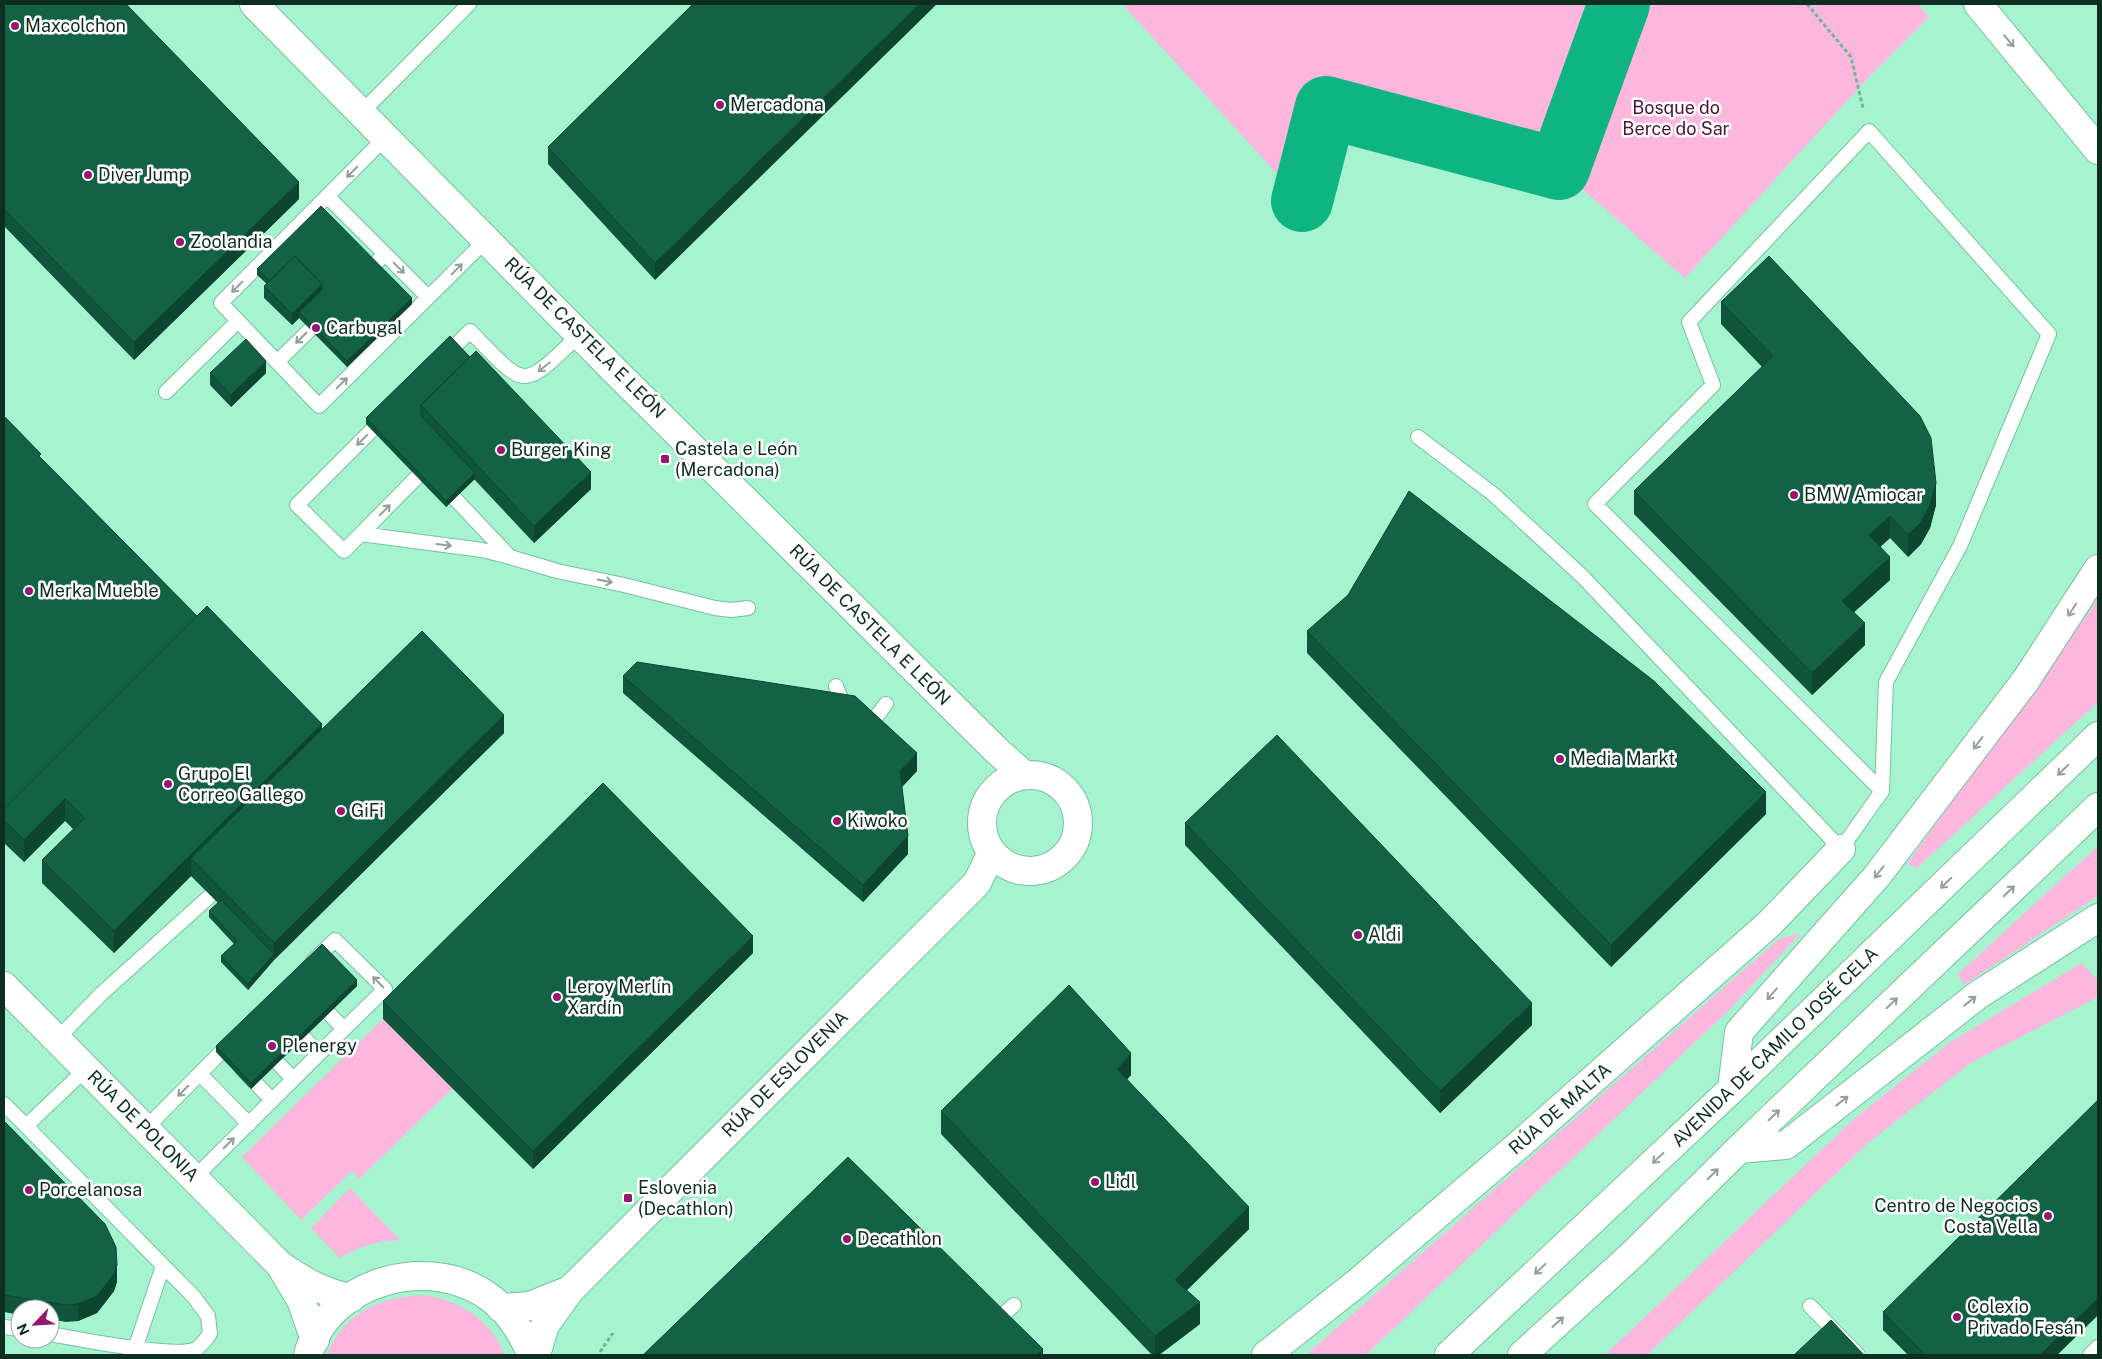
<svg xmlns="http://www.w3.org/2000/svg" width="2102" height="1359" font-family="'Public Sans',sans-serif">
	<style>
		.green { fill: #fdb6de }
		.lines { fill: none; stroke-linecap: round; stroke-linejoin: round }
		.river { stroke: #0eb582; stroke-width: 62 }
		.lane-casing { stroke: #75c2a0; stroke-width: 16 }
		.street-casing { stroke: #75c2a0; stroke-width: 30 }
		.secondary-casing { stroke: #75c2a0; stroke-width: 30 }
		.highway-casing { stroke: #75c2a0; stroke-width: 30 }
		.path { stroke: #75b698; stroke-width: 3; stroke-dasharray: 4 2.5; stroke-linecap: butt }
		.lane { stroke: #fff; stroke-width: 14 }
		.street { stroke: #fff; stroke-width: 28 }
		.secondary { stroke: #fff; stroke-width: 28 }
		.highway { stroke: #fff; stroke-width: 28 }
		.wall { fill: #11543c }
		.shaded-wall { fill: #0e4531 }
		.building { fill: #146246; stroke: #0e4531 }
		.oneway { stroke: #92a19b }
		.poi-dot { fill: #961770; stroke: #fff; stroke-width: 2 }
		.labels { text-anchor: middle; stroke-width: 5; stroke-linejoin: round; paint-order: stroke }
		.poi-label { font-size: 18px; fill: #0d2e21; stroke: #fff; text-anchor: start }
		.park-label { font-size: 18px; fill: #50113b; stroke: #fff }
		.street-label { font-size: 18px; fill: #0d2e21; stroke: #fff }
	</style>
	<rect width="100%" height="100%" fill="#a5f4cf"/>
	<path class="green" d="M1122 4H1918L1929 17 1868 78 1685 278 1559 169 1326 107 1302 201Z
		M2098 599V702L1917 868 1907 864Z
		M2098 846V896L1964 985 1958 974Z
		M1801 933 1731 1008 1366 1355H1306L1779 939Z
		M2082 963 2098 981V997L1972 1062 1868 1143 1647 1355H1605L1855 1118 1949 1043Z
		M383 1019 454 1087 359 1179 352 1171 301 1220 242 1157Z
		M350 1188 400 1240C377 1241 360 1246 340 1258L311 1228Z
		M423 1295C461 1301 490 1319 505 1355H327C342 1314 382 1296 423 1295Z"/>
	<g class="lines">
		<path class="river" d="M1302 201 1326 107 1559 169 1619 4"/>
		<g class="lane-casing">
			<path id="lane" d="M362 112 469 4
				M386 137 221 303 319 406 487 239
				M327 196 428 297
				M364 275 385 254
				M444 357 470 331C527 389 520 392 580 334
				M277 362 323 317
				M166 392 238 321
				M385 417 297 505 344 551 426 468 510 557 557 571 624 585 715 608 731 610 748 608
				M1418 437 1493 494 1582 576 1841 849 1882 791 1886 682 1960 546 2049 334 1869 131 1689 322 1713 385 1595 504 1882 791
				M361 534 482 550 510 557
				M836 686 846 711
				M869 726 886 704
				M313 961 335 940 385 989 344 1029
				M292 1025 319 1053
				M57 1039 101 994 210 896
				M265 1049 293 1079
				M243 1070 272 1100
				M200 1074 249 1124
				M4 1104 26 1126
				M145 1129 231 1042
				M195 1177 344 1029 317 1001
				M1810 1306 1858 1355
				M1002 1316 1014 1305
				M4 1327 20 1329
				M50 1334C78 1339 176 1359 196 1349 201 1346 206 1339 210 1334L208 1316 194 1297 26 1126 86 1069
				M135 1349 163 1266
				M2090 1355 2098 1347"/>
		</g>
		<g class="street-casing">
			<path id="street" d="M254 4 615 371 996 750 1024 775
				M982 823a48 48 0 1 1 96 0a48 48 0 1 1-96 0Z
				M4 986 281 1266C304 1281 323 1293 351 1298
				M283 1270 301 1300 315 1340
				M501 1308 530 1306 570 1290
				M536 1355 545 1325 570 1290 977 883 992 852
				M1266 1355 1357 1283 1520 1144 1769 924 1841 849"/>
		</g>
		<g class="secondary-casing">
			<path id="secondary" d="M308 1355C328 1279 434 1252 493 1300 512 1315 522 1334 532 1355"/>
		</g>
		<g class="highway-casing">
			<path id="highway" d="M1978 4 2098 150
				M1732 1089 1739 1032 1877 876 2026 680 2098 569
				M1739 1149 1786 1145 1978 995 2098 918
				M1449 1355 1732 1089 2098 736
				M1522 1355 1633 1254 1739 1149 2098 807"/>
		</g>
		<path class="path" d="M1807 4 1851 57 1863 108
			M600 1352 613 1333"/>
		<use href="#lane" class="lane"/>
		<use href="#street" class="street"/>
		<use href="#secondary" class="secondary"/>
		<use href="#highway" class="highway"/>
	</g>
	<path class="wall" d="M4 4 299 199 134 360 4 226Z
		M693 4 655 280 548 164V147Z
		M257 269 412 304 347 367 299 318 292 325 264 298V286L267 284 257 275Z
		M1721 302 1936 505 1930 528 1921 544 1908 557 1890 538 1880 547 1890 580 1854 612 1865 645 1812 695 1634 514V491L1762 367 1721 324Z
		M450 336 591 489 534 543 474 479 446 507 366 424V418Z
		M210 373H266L231 407 210 385Z
		M4 416 41 458 197 616 322 729 504 733 274 960 248 990 221 962V956L234 944 209 917V911L218 903 191 876 114 953 42 883V860L73 829 65 821 24 862 4 843Z
		M1307 631 1766 814 1611 967 1307 653Z
		M623 676 917 771 902 787 908 854 863 902 623 693Z
		M1185 823 1532 1025 1440 1113 1185 845Z
		M753 953 533 1169 383 1019V1001Z
		M357 986 251 1089 216 1052V1046Z
		M1131 1075 1127 1079 1249 1229 1187 1290 1200 1324 1159 1355H1152L941 1134V1111Z
		M4 1121 117 1282 114 1291 97 1313 78 1321 66 1322 50 1319V1309H20V1315L4 1312Z
		M1883 1312 2098 1315 2057 1355H1908L1883 1330Z"/>
	<path class="shaded-wall" d="M919 4H937L655 280V263Z
		M299 182V199L134 360V342Z
		M322 284V296L299 312V318L292 325V314Z
		M412 298V304L347 367V361Z
		M266 361V373L231 407V395Z
		M591 472V489L534 543V526Z
		M475 473V479L446 507V501Z
		M1936 483V505L1930 528 1921 544 1908 557V535Z
		M1890 516V538L1869 557V535Z
		M1890 557V580L1842 623V601Z
		M1865 623V645L1812 695V673Z
		M504 715V733L274 960 248 990V984L274 954V943Z
		M322 724V746L191 858V876L114 953V931Z
		M917 753V771L900 789V771Z
		M1766 792V814L1611 967V945Z
		M65 799V821L24 862V840Z
		M908 836V854L863 902V885Z
		M753 936V953L533 1169V1151Z
		M357 980V986L251 1089V1083Z
		M1532 1003V1025L1440 1113V1091Z
		M1131 1053V1075L1117 1091V1069Z
		M1249 1207V1229L1175 1302V1280Z
		M117 1265V1282L114 1291 97 1313 78 1321V1304Z
		M2098 1298V1315L2057 1355H2040Z
		M1200 1302V1324L1159 1355H1155V1336Z
		M1043 1349V1355H1036Z"/>
	<path class="building" d="M4 4H126L299 182 134 342 4 209Z
		M693 4H919L655 263 548 147Z
		M321 206 412 298 347 361 299 312 322 290V284L295 256 270 281 257 269Z
		M295 256 322 284 292 314 264 286Z
		M1769 256 1920 416 1931 438 1936 483 1930 505 1921 522 1908 535 1890 516 1869 535 1890 557 1842 601 1865 623 1812 673 1634 491 1773 356 1721 302Z
		M450 336 470 357 421 405V416L475 473 446 501 366 418Z
		M246 339 266 361 231 395 210 373Z
		M476 351 591 472 534 526 421 405Z
		M4 416 41 454 39 456 197 616 4 809Z
		M1409 491 1654 681 1766 792 1611 945 1307 631 1348 595Z
		M207 606 322 724 114 931 42 860 85 818 65 799 24 840 4 820V809Z
		M422 631 504 715 274 943 191 858Z
		M637 662 855 696 917 753 900 771 908 836 863 885 623 676Z
		M1277 735 1532 1003 1440 1091 1185 823Z
		M603 783 753 936 533 1151 383 1001Z
		M221 900 274 954 248 984 221 956 237 941 209 911Z
		M322 944 357 980 251 1083 216 1046Z
		M1069 985 1131 1053 1117 1069 1249 1207 1175 1280 1200 1302 1155 1336 941 1111Z
		M2098 1100V1298L2040 1355H1925L1883 1312Z
		M4 1121 105 1224 116 1247 117 1265 114 1274 97 1296 78 1304 66 1305 4 1295Z
		M848 1157 1043 1349 1036 1355H643Z
		M1831 1320 1864 1355H1794Z"/>
	<defs><path id="oneway-shaft" d="M-6 0H5M1.5-3L5.5 0L1.5 3" fill="none" stroke-width="1.6" stroke-linecap="round" stroke-linejoin="round" transform="scale(1.25)"/></defs>
	<g class="oneway">
		<use href="#oneway-shaft" transform="translate(2009 41) rotate(50)"/>
		<use href="#oneway-shaft" transform="translate(352 172) rotate(135)"/>
		<use href="#oneway-shaft" transform="translate(399 268) rotate(45)"/>
		<use href="#oneway-shaft" transform="translate(457 269) rotate(-45)"/>
		<use href="#oneway-shaft" transform="translate(237 287) rotate(135)"/>
		<use href="#oneway-shaft" transform="translate(301 338) rotate(135)"/>
		<use href="#oneway-shaft" transform="translate(544 367) rotate(141)"/>
		<use href="#oneway-shaft" transform="translate(342 383) rotate(-45)"/>
		<use href="#oneway-shaft" transform="translate(362 440) rotate(135)"/>
		<use href="#oneway-shaft" transform="translate(385 510) rotate(-45)"/>
		<use href="#oneway-shaft" transform="translate(444 545) rotate(7)"/>
		<use href="#oneway-shaft" transform="translate(605 581) rotate(11)"/>
		<use href="#oneway-shaft" transform="translate(2072 610) rotate(123)"/>
		<use href="#oneway-shaft" transform="translate(1978 743) rotate(127)"/>
		<use href="#oneway-shaft" transform="translate(2063 770) rotate(136)"/>
		<use href="#oneway-shaft" transform="translate(1879 872) rotate(128)"/>
		<use href="#oneway-shaft" transform="translate(1946 883) rotate(136)"/>
		<use href="#oneway-shaft" transform="translate(2009 891) rotate(-44)"/>
		<use href="#oneway-shaft" transform="translate(378 982) rotate(-135)"/>
		<use href="#oneway-shaft" transform="translate(1772 994) rotate(131)"/>
		<use href="#oneway-shaft" transform="translate(1970 1001) rotate(-38)"/>
		<use href="#oneway-shaft" transform="translate(1892 1003) rotate(-44)"/>
		<use href="#oneway-shaft" transform="translate(183 1091) rotate(135)"/>
		<use href="#oneway-shaft" transform="translate(1842 1101) rotate(-38)"/>
		<use href="#oneway-shaft" transform="translate(1774 1115) rotate(-44)"/>
		<use href="#oneway-shaft" transform="translate(229 1143) rotate(-45)"/>
		<use href="#oneway-shaft" transform="translate(1658 1158) rotate(137)"/>
		<use href="#oneway-shaft" transform="translate(1713 1174) rotate(-45)"/>
		<use href="#oneway-shaft" transform="translate(1540 1269) rotate(137)"/>
		<use href="#oneway-shaft" transform="translate(1558 1322) rotate(-42)"/>
	</g>
	<g class="poi-dot">
		<circle cx="15" cy="26" r="5"/>
		<circle cx="720" cy="105" r="5"/>
		<circle cx="88" cy="175" r="5"/>
		<circle cx="180" cy="242" r="5"/>
		<circle cx="316" cy="328" r="5"/>
		<circle cx="501" cy="450" r="5"/>
		<rect x="660" y="454" width="10" height="10" rx="2.5"/>
		<circle cx="1794" cy="495" r="5"/>
		<circle cx="29" cy="591" r="5"/>
		<circle cx="1560" cy="759" r="5"/>
		<circle cx="168" cy="784" r="5"/>
		<circle cx="341" cy="811" r="5"/>
		<circle cx="837" cy="821" r="5"/>
		<circle cx="1358" cy="935" r="5"/>
		<circle cx="557" cy="997" r="5"/>
		<circle cx="272" cy="1046" r="5"/>
		<circle cx="1095" cy="1182" r="5"/>
		<circle cx="29" cy="1190" r="5"/>
		<rect x="623" y="1193" width="10" height="10" rx="2.5"/>
		<circle cx="2048" cy="1216" r="5"/>
		<circle cx="847" cy="1239" r="5"/>
		<circle cx="1957" cy="1317" r="5"/>
	</g>
	<g class="labels">
		<g class="poi-label">
			<text x="25" y="32">Maxcolchon</text>
			<text x="730" y="111">Mercadona</text>
			<text x="98" y="181">Diver Jump</text>
			<text x="190" y="248">Zoolandia</text>
			<text x="326" y="334">Carbugal</text>
			<text x="675" y="455">Castela e León<tspan x="675" dy="21">(Mercadona)</tspan></text>
			<text x="511" y="456">Burger King</text>
			<text x="1804" y="501">BMW Amiocar</text>
			<text x="39" y="597">Merka Mueble</text>
			<text x="1570" y="765">Media Markt</text>
			<text x="178" y="780">Grupo El<tspan x="178" dy="21">Correo Gallego</tspan></text>
			<text x="351" y="817">GiFi</text>
			<text x="847" y="827">Kiwoko</text>
			<text x="1368" y="941">Aldi</text>
			<text x="567" y="993">Leroy Merlín<tspan x="567" dy="21">Xardín</tspan></text>
			<text x="282" y="1052">Plenergy</text>
			<text x="1105" y="1188">Lidl</text>
			<text x="638" y="1194">Eslovenia<tspan x="638" dy="21">(Decathlon)</tspan></text>
			<text x="39" y="1196">Porcelanosa</text>
			<text x="2038" y="1212" text-anchor="end">Centro de Negocios<tspan x="2038" dy="21">Costa Vella</tspan></text>
			<text x="857" y="1245">Decathlon</text>
			<text x="1967" y="1313">Colexio<tspan x="1967" dy="21">Privado Fesán</tspan></text>
		</g>
		<g class="park-label">
			<text x="1676" y="114">Bosque do<tspan x="1676" dy="21">Berce do Sar</tspan></text>
		</g>
		<g class="street-label">
			<text transform="translate(585 338) rotate(45)" y="6">RÚA DE CASTELA E LEÓN</text>
			<text transform="translate(870 625) rotate(45)" y="6">RÚA DE CASTELA E LEÓN</text>
			<text transform="translate(1775 1047) rotate(-44)" y="6">AVENIDA DE CAMILO JOSÉ CELA</text>
			<text transform="translate(785 1074) rotate(-45)" y="6">RÚA DE ESLOVENIA</text>
			<text transform="translate(1560 1109) rotate(-41)" y="6">RÚA DE MALTA</text>
			<text transform="translate(143 1126) rotate(45)" y="6">RÚA DE POLONIA</text>
		</g>
	</g>
	<rect width="2102" height="1359" fill="none" stroke="#0d2e21" stroke-width="10"/>
	<g transform="translate(35 1324) rotate(245)"><circle r="24" fill="#ffffff" stroke="#9eaba6"/>
	<path d="M0-4L9 19L0 12L-9 19Z" fill="#961770"/>
	<text y="-8" font-size="14" font-weight="bold" text-anchor="middle" fill="#0d2e21">N</text>
	</g>
</svg>
